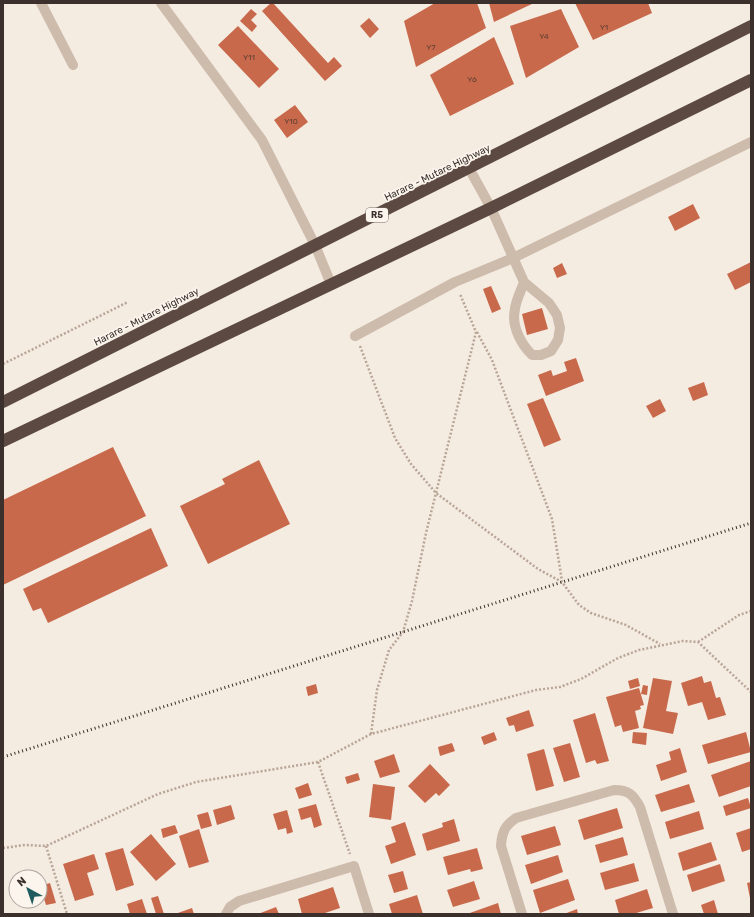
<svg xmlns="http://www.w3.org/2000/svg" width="754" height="917" font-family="Rubik,sans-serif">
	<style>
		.building { fill: #c8694b }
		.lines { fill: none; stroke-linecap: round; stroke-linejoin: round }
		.path { stroke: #b9a596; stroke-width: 2.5; stroke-dasharray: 2 2; stroke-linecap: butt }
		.minor { stroke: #cdbbac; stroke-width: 10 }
		.highway { stroke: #5c4a42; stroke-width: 12 }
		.rail { stroke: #3b302b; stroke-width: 3; stroke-dasharray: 1 3; stroke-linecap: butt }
		.labels { text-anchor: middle; stroke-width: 3.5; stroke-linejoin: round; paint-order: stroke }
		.number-label { font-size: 8px; fill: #5e3e33 }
		.shield { fill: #fbf5ee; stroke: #756b66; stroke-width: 1 }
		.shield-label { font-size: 9px; font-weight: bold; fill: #3b302b }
		.street-label { font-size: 10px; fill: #3b302b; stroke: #fbf5ee }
	</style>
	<rect width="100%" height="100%" fill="#f4ebe1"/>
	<path class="building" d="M271 3H273L328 63 334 57 342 66 325 81 262 11Z
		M435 3H477L486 28 416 67 404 21Z
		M489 3H534L494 22Z
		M575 3H648L652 13 593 40Z
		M251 9 257 14 251 20 257 26 252 32 240 21Z
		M561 9 579 47 526 78 510 26Z
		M369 18 379 29 370 38 360 26Z
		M238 26 279 69 259 88 218 45Z
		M494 37 514 84 450 116 430 75Z
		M295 105 308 122 287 138 274 120Z
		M693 204 700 218 675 231 668 217Z
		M751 262V282L735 290 727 274Z
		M562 263 567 274 557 278 553 268Z
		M491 286 501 309 492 313 483 289Z
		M542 308 548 329 527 335 522 314Z
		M576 358 584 381 546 396 538 375 551 370 553 376 567 371 564 362Z
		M704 382 708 395 693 401 688 388Z
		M543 398 561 440 544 447 527 404Z
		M660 399 666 411 653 418 646 406Z
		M113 447 146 516 3 585V500Z
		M259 460 290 524 208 564 180 506 225 484 222 479Z
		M151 528 168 566 48 623 41 608 33 611 23 589Z
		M702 676 704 683 711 681 716 698 720 697 726 715 708 720 702 702 688 706 681 683Z
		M638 678 640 686 630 689 628 681Z
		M653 678 672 681 666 711 678 713 673 734 643 728Z
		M316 684 318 693 308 696 306 687Z
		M643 685 648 686 647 695 641 694Z
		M639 688 644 705 640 706 641 709 635 711 639 728 623 732 621 725 615 727 606 697Z
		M529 710 534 726 516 732 514 725 509 726 506 718Z
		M595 713 609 761 597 764 595 760 586 763 573 720Z
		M494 732 497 740 484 745 481 737Z
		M633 732 647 733 646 745 632 743Z
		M746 732 751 752 708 764 702 745Z
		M452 743 455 751 440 756 438 747Z
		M570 743 580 777 564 782 553 748Z
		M680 748 687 772 661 781 656 765 671 760 669 752Z
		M544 749 554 786 536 791 527 754Z
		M394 754 400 772 380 778 374 761Z
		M751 761V786L719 797 711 775Z
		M430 764 450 785 439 796 436 793 425 803 408 786Z
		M358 773 360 780 347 784 345 777Z
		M308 783 312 795 299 799 295 788Z
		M373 784 395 787 391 820 369 817Z
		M689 784 695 802 661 812 655 795Z
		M748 798 751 808 726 816 723 806Z
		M316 804 322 825 314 828 311 817 301 820 298 809Z
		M231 805 235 819 217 825 213 810Z
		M617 808 623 828 584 840 578 820Z
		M287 810 293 832 287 834 286 828 278 830 273 814Z
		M699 811 704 829 670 839 665 822Z
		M208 812 212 826 201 829 197 815Z
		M454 819 460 841 427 851 422 834 443 827 442 823Z
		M405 822 416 855 391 864 385 846 396 842 391 827Z
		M175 825 178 833 163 838 161 829Z
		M555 826 561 845 527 855 521 836Z
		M751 828V849L742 852 736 833Z
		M199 829 209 862 189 868 179 836Z
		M151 834 176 864 156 881 130 852Z
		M623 837 628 855 600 863 595 845Z
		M711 842 717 860 683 871 678 853Z
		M123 848 134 885 116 891 105 853Z
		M477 848 483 869 471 872 470 869 448 875 443 857Z
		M94 854 99 869 87 873 94 895 75 901 63 864Z
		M558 855 563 872 531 884 525 865Z
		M634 863 639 881 605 890 600 873Z
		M720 864 725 881 692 892 687 875Z
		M403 871 408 889 394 893 388 875Z
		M568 879 575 900 540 913 533 890Z
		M474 881 480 899 453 907 447 890Z
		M751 882V897L750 898 747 883Z
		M50 883 56 903 46 905 40 886Z
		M333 887 340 908 322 914H302L298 899Z
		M647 889 653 908 633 914H619L615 900Z
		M417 895 423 914H392L389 904Z
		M158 896 164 914H156L151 898Z
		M142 899 147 914H130L127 904Z
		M714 900 718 914H704L701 905Z
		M498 903 501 914H467Z
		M276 907 279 914H258Z
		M192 908 194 914H175Z
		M577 909 578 914H564Z"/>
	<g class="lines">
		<path class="path" d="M477 332 492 360 552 519 562 581
			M360 346 395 438 411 464 436 493 538 569 562 582 579 605 591 613 626 625 660 644
			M3 364 128 302
			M698 642 739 615 751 611
			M371 734 377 690 389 650 403 632 412 601 426 533 476 332 460 294
			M318 762 350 854
			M46 846 67 914
			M3 848 25 845 46 846 158 794 196 782 318 762 371 734 536 690 560 687 581 679 618 658 639 650 683 641 698 642 751 692"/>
		<path class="minor" d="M41 3 73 65
			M161 3 262 140 315 245 331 284
			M470 170 491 208 524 282 549 303 557 315 560 328 558 340 551 351 541 355H532C521 344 511 326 515 309 516 300 521 291 524 282
			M355 336 455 282 513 258 751 142
			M226 914 230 907 239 901 354 866 369 914
			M522 914 501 846C502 831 505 826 516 818L614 790C628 790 633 794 640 807L673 914"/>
		<path class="highway" d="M3 402C252 277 502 153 751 26
			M3 441 491 208 751 80"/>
		<path class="rail" d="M3 757 751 523"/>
	</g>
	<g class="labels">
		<g class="number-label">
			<text x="604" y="30">Y1</text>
			<text x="544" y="39">Y4</text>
			<text x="431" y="50">Y7</text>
			<text x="249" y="60">Y11</text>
			<text x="472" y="82">Y6</text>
			<text x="291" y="124">Y10</text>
		</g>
		<rect class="shield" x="366" y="208" width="22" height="14" rx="3"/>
		<g class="shield-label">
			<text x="377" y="218">R5</text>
		</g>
		<g class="street-label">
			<text transform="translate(437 172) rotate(-26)" y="4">Harare - Mutare Highway</text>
			<text transform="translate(146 316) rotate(-27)" y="4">Harare - Mutare Highway</text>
		</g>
	</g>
	<rect width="754" height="917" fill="none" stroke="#3b302b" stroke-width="8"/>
	<g transform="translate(28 889) rotate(320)"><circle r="19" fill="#fbf5ee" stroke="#aea6a0"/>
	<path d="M0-3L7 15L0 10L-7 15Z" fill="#1f5a5e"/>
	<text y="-6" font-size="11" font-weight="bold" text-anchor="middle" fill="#3b302b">N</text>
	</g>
</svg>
